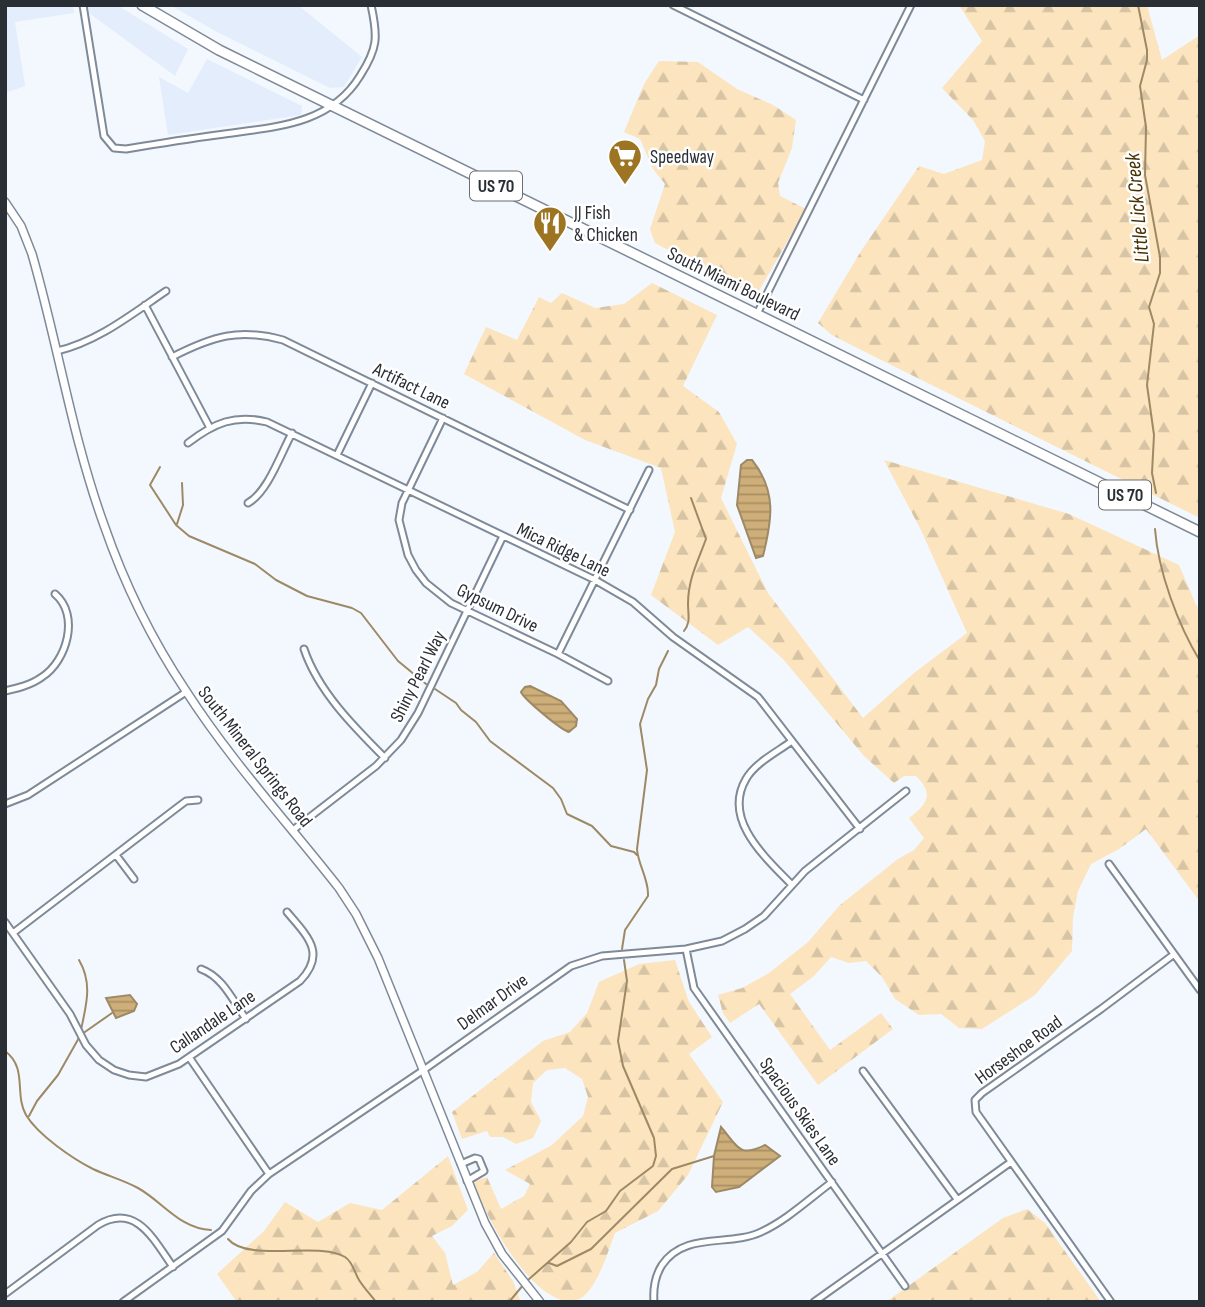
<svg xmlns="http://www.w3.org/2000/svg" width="1205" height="1307" font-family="'Sofia Sans Condensed',sans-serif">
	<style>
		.built { fill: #e3edfb }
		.forest { fill: url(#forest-firs) }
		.water { fill: url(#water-rules); stroke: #9e8965; stroke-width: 2 }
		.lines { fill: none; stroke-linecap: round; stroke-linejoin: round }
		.stream { stroke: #9e8965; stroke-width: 2 }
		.street-casing { stroke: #7f8a99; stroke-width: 9 }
		.secondary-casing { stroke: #7f8a99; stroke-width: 10 }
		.highway-casing { stroke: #7f8a99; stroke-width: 12 }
		.street { stroke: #fff; stroke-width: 5 }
		.secondary { stroke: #fff; stroke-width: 7 }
		.highway { stroke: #fff; stroke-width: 9 }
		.labels { text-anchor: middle; stroke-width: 5; stroke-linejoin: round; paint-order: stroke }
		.shield { fill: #fff; stroke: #6a6d72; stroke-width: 2 }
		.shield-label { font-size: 18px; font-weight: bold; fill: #2a2f35 }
		.poi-label { font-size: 19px; fill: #2a2f35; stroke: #fff; text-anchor: start }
		.street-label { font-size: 19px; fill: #2a2f35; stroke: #fff }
		.water-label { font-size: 21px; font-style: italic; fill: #463002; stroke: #fff }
	</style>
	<defs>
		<pattern id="forest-firs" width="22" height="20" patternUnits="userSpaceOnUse" patternTransform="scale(1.75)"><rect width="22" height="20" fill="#fbe4be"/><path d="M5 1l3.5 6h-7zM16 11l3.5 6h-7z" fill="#d7c4a4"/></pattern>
		<pattern id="water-rules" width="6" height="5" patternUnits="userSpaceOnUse" patternTransform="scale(1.75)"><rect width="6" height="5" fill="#cfaf79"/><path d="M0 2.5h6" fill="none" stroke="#a88f64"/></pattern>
	</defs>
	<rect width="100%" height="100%" fill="#f3f8ff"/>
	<path class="built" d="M5 5H73L74 13 15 22 25 86 5 93Z
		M88 5H117L188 49 175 76 89 13Z
		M170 5H298L362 57 344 87 330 88 217 32Z
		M207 59 302 106 301 115 168 135 159 77 188 93Z"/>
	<path class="forest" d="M959 5H1147L1162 60 1200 35V518L857 348 832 335 818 323 861 251 919 166 944 174 982 160 985 141 973 120 942 88 982 41Z
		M659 61 698 62 737 89 773 105 796 120 792 148 778 183 780 196 806 209 756 296 655 243 650 229 665 184 653 169 640 139 624 132 644 84Z
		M652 283 717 315 683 386 719 412 737 444 721 498 768 593 863 718 914 673 967 633 921 530 884 460 1069 514 1179 565 1200 614V902L1146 829 1119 849 1091 864 1078 891 1073 917 1072 951 1035 995 982 1029 959 1028 941 1014 919 1015 895 999 882 977 866 961 849 963 831 957 814 976 790 994 830 1050 881 1013 893 1029 818 1085 759 1004 730 1023 723 1013 718 995 742 988 769 973 808 942 840 905 898 859 914 850 924 838 909 818C928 804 934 794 916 776H904L894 783 864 756 783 659 748 627 718 645 651 595 675 532 661 468 585 440 464 374 486 327 517 340 539 297 551 303 562 293 595 308 624 304Z
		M675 960 689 1002 712 1037 689 1054 723 1102 688 1175 658 1211 615 1233C608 1251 596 1295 575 1301 532 1307 484 1213 473 1182L487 1177 501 1209 524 1196 530 1184 505 1170 552 1145 583 1116 588 1097 582 1079 565 1068 547 1070 533 1083 531 1102 541 1121 533 1138 516 1144 503 1137H490L487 1131 462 1139 452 1112 543 1041 570 1032 587 1013 599 982 639 964Z
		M448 1156 468 1210 452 1226 432 1236 445 1253 453 1285 477 1272 494 1253 513 1281 520 1300 518 1302H237L217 1274 264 1231 285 1202 318 1222 350 1203 382 1210Z
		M1027 1209 1045 1223 1101 1302H886L1003 1218Z"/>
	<path class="water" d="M747 460H752C777 491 772 520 763 556L756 558 737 505 741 465Z
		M530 686 561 701 577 719 576 726 569 732C561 730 524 699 521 692L525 687Z
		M130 995 137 1004 134 1011 116 1018 106 998Z
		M721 1127C738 1147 739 1158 765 1145L780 1156 739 1187 716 1192 712 1187 714 1156Z"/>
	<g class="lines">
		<path class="stream" d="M1138 5 1147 50V60L1140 86 1146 127 1145 175 1160 257V273L1149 307 1154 324 1147 385 1154 435 1152 473 1156 493
			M160 467 150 485 176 525 189 536 255 564 276 580 307 596 352 608 361 613 398 661 426 684
			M177 524 183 505 182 483
			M1155 529C1158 571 1178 625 1200 661
			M684 631C691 622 688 615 688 604 688 579 698 561 706 539L691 498
			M435 689 456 703 461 710 476 722 490 741 553 788 561 799 567 814 592 826 611 846 634 852 637 855
			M622 949 625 930 648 896C649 879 638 865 637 849L647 770 640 724 648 699 656 685 659 669 668 651
			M79 960C93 984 86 1005 81 1030
			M82 1034 112 1013
			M5 1051C28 1068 14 1094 26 1115 38 1135 73 1159 93 1169 108 1176 123 1180 138 1188 163 1202 180 1229 211 1230
			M29 1116 37 1101 58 1075 80 1036
			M228 1239C248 1263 319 1241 345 1257 353 1262 354 1272 359 1280 364 1288 370 1294 376 1302
			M549 1263 557 1266 591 1249 672 1169 714 1156
			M528 1280 571 1242 587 1222 606 1211 620 1191 653 1166 656 1156 654 1138 623 1066 618 1041 627 981 624 960
			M509 1302 524 1284"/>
		<g class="street-casing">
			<path id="street" d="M83 5 104 136 114 148 126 149C156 144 187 139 217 135 270 127 329 127 360 76 378 48 378 37 371 5
				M673 5 864 100
				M145 305 210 428
				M757 314 911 5
				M57 351C97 342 132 314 166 291
				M172 357C213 336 239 328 283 340L630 510
				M443 418 402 503 399 520 408 555 416 570 426 583 451 603 558 654 608 681
				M188 443C214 423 235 414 267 422L595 580 633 602 673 637 758 697 860 829
				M337 455 372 383
				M248 503C268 492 281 453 292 433
				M304 649C318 691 354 727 385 758
				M558 654 649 470
				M5 691C18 688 31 685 42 677 67 661 80 615 55 594
				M792 741C777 752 755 763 746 779 722 820 766 858 792 885
				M5 804 28 795 186 692
				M293 830 376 766 401 740 418 713 503 536
				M116 855 134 879
				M1109 864 1200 990
				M5 922 70 1014 86 1045 99 1060 114 1070 129 1075 146 1077 179 1064 300 981C327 953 307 936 287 912
				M13 933 178 807 186 801 198 800
				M686 949 694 988 905 1286
				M201 969C223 977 233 1001 246 1019
				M189 1057 269 1174
				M863 1071 957 1199
				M461 1164 475 1158 479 1159 484 1171 467 1181
				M5 1294 98 1225C136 1202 154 1240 173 1267
				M123 1302 222 1231 251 1191 269 1174 425 1069 571 966 602 956 686 949 722 941 745 929 764 916 805 871 906 791
				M654 1302C653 1289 655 1276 662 1265 685 1231 729 1247 761 1232 787 1220 809 1199 832 1182
				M814 1302 1011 1162
				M1111 1302 976 1112 975 1100 982 1093 1101 1009 1173 955"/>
		</g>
		<g class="secondary-casing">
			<path id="secondary" d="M5 202 21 226 32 254C58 344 72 437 104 525 124 583 152 640 186 691 231 761 288 823 339 888L356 914 378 958 485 1223 502 1254 540 1302"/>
		</g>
		<g class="highway-casing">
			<path id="highway" d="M142 5 219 50 1200 532"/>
		</g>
		<use href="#street" class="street"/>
		<use href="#secondary" class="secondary"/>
		<use href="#highway" class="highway"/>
	</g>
	<defs>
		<g id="supermarket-pin" transform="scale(1.75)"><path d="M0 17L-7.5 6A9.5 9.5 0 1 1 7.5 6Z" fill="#9d7422" stroke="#fff"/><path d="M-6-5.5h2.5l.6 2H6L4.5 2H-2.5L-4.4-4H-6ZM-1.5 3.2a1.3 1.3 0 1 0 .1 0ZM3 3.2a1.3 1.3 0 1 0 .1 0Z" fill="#fff"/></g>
		<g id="restaurant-pin" transform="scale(1.75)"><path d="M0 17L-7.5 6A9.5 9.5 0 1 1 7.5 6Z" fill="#9d7422" stroke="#fff"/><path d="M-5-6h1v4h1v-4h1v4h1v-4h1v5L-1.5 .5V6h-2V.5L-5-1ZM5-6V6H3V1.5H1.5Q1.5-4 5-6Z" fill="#fff"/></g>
	</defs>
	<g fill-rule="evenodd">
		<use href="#supermarket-pin" x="625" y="156"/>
		<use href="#restaurant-pin" x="550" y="223"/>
	</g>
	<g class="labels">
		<g class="shield">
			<rect x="470" y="171.5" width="52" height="29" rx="5"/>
			<rect x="1099" y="480.5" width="52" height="29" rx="5"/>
		</g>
		<g class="shield-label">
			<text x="496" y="192">US 70</text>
			<text x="1125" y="501">US 70</text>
		</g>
		<g class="poi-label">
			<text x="650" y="163">Speedway</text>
			<text x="574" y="219">JJ Fish<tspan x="574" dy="22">&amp; Chicken</tspan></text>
		</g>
		<g class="street-label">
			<text transform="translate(734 283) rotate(26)" y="7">South Miami Boulevard</text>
			<text transform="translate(412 385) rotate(26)" y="7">Artifact Lane</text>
			<text transform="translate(564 549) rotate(26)" y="7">Mica Ridge Lane</text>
			<text transform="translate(498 607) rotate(26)" y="7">Gypsum Drive</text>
			<text transform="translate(417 676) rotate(-63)" y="7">Shiny Pearl Way</text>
			<text transform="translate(256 756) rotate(52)" y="7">South Mineral Springs Road</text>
			<text transform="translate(492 1001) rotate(-36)" y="7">Delmar Drive</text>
			<text transform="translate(212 1021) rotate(-34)" y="7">Callandale Lane</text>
			<text transform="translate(1018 1049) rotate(-36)" y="7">Horseshoe Road</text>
			<text transform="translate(801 1111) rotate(55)" y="7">Spacious Skies Lane</text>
		</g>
		<g class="water-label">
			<text transform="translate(1137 208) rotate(-95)" y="7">Little Lick Creek</text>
		</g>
	</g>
	<rect width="1205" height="1307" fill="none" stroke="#2a2f35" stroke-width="14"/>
</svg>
